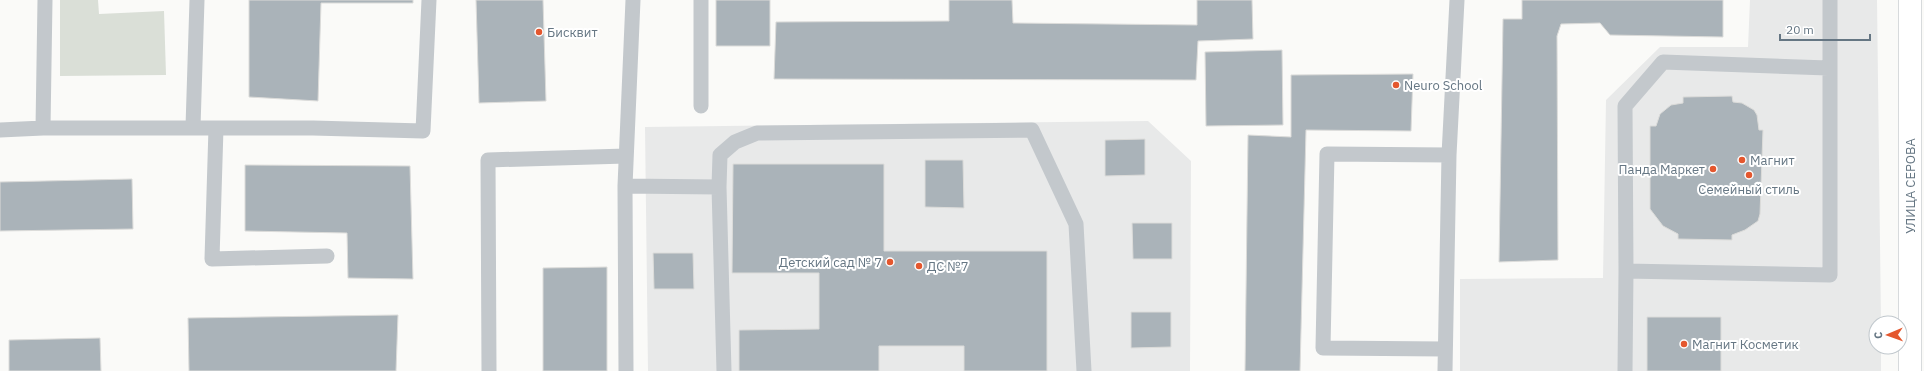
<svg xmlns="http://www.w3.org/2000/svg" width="1924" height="371" font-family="'IBM Plex Sans',sans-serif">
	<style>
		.built { fill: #e8e9e9 }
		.green { fill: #dadfd7 }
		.building { fill: #aab3b9; stroke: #dcdcda }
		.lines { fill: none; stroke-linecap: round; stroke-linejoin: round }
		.secondary-casing { stroke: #b3babf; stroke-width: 23 }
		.lane { stroke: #c3c8cc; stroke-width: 15 }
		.secondary { stroke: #fff; stroke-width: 22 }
		.poi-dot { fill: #e4572e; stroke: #fff; stroke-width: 1.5 }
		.labels { text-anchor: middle; stroke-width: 4; stroke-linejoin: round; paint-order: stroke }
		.poi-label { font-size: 13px; fill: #657683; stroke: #fff; text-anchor: start }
		.street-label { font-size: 13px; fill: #657683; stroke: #fff }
	</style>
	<rect width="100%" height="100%" fill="#fafaf8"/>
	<path class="built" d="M1750 0H1877L1881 323H1876V347H1881V371H1460V279L1603 278 1606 100 1660 47H1748Z
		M1148 121 1191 161 1190 371H648L645 127Z"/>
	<path class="green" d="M60 0H98L99 14 164 11 166 75 60 76Z"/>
	<path class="building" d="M249 0H413V3H321L318 101 249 97Z
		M476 0H543L546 101 479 103Z
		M716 0H770V46H716Z
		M949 0H1012L1013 23 1197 25V0H1252L1253 39 1198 41 1196 80 774 79 776 22 949 21Z
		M1522 0H1723V37L1610 35 1600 23 1561 24 1557 36 1558 260 1499 262 1503 19H1522Z
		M1282 50 1283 125 1206 126 1205 52Z
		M1413 74 1411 131 1306 130 1300 371H1245L1248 135 1291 137V75Z
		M1732 96 1733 102 1742 103 1754 110 1757 115 1759 130H1763L1760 214 1758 221 1745 230 1732 235V240L1678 239V234L1663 226 1650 209V126H1656L1660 114 1671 105 1683 103V97Z
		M1145 139V175L1105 176V140Z
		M925 160H963L964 208 925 207Z
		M733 164H884V251H1047V371H964V346H879V371H739V330L819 329V273H732Z
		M245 165 410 166 413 279 348 278 347 233 245 231Z
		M132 179 133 229 0 231V182Z
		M1132 223H1172V259H1133Z
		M653 253H693L694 289H654Z
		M607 267V371H543V268Z
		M1131 312H1171V347L1131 348Z
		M398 315 396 371H189L188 318Z
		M1647 317H1721V371H1647Z
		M100 338 101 371H9V340Z"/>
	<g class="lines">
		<g class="secondary-casing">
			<path id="secondary" d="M1910 371V0"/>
		</g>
		<path class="lane" d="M45 0 43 128H216L212 259 327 256
			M1828 68 1663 62 1625 106 1626 271 1830 275V0
			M701 106V0
			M193 127 197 0
			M216 128H313L423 131 429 0
			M0 130 43 128
			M625 186 719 187
			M1444 349 1323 348 1327 154 1449 155
			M489 371 488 160 626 156
			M626 371 625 186 633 0
			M724 371 719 187 720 155 735 142 757 133 1032 130 1076 224 1084 371
			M1445 371 1449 155 1457 0
			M1625 371 1626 271"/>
		<use href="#secondary" class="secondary"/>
	</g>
	<g class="poi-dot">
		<circle cx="539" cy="32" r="4"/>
		<circle cx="1396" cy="85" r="4"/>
		<circle cx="1742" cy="160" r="4"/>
		<circle cx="1713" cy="169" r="4"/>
		<circle cx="1749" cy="175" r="4"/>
		<circle cx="890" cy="262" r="4"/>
		<circle cx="919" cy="266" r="4"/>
		<circle cx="1684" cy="344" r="4"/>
	</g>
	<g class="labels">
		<g class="poi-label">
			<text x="547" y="37">Бисквит</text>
			<text x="1404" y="90">Neuro School</text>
			<text x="1750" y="165">Магнит</text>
			<text x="1705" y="174" text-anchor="end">Панда Маркет</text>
			<text x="1749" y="194" text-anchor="middle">Семейный стиль</text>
			<text x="882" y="267" text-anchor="end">Детский сад № 7</text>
			<text x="927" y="271">ДС №7</text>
			<text x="1692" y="349">Магнит Косметик</text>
		</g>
		<g class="street-label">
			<text transform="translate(1910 186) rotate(-90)" y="5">УЛИЦА СЕРОВА</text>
		</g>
	</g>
	<g transform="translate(1888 335) rotate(268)"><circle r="19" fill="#ffffff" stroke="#c1c8cd"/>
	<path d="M0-3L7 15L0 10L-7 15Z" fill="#e4572e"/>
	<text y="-6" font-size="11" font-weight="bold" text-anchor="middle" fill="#657683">С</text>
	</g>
	<path d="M1780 34v6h90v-6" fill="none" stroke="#657683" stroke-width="2"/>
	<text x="1786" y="34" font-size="12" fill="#657683" stroke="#ffffff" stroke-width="3" paint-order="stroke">20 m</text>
</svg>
